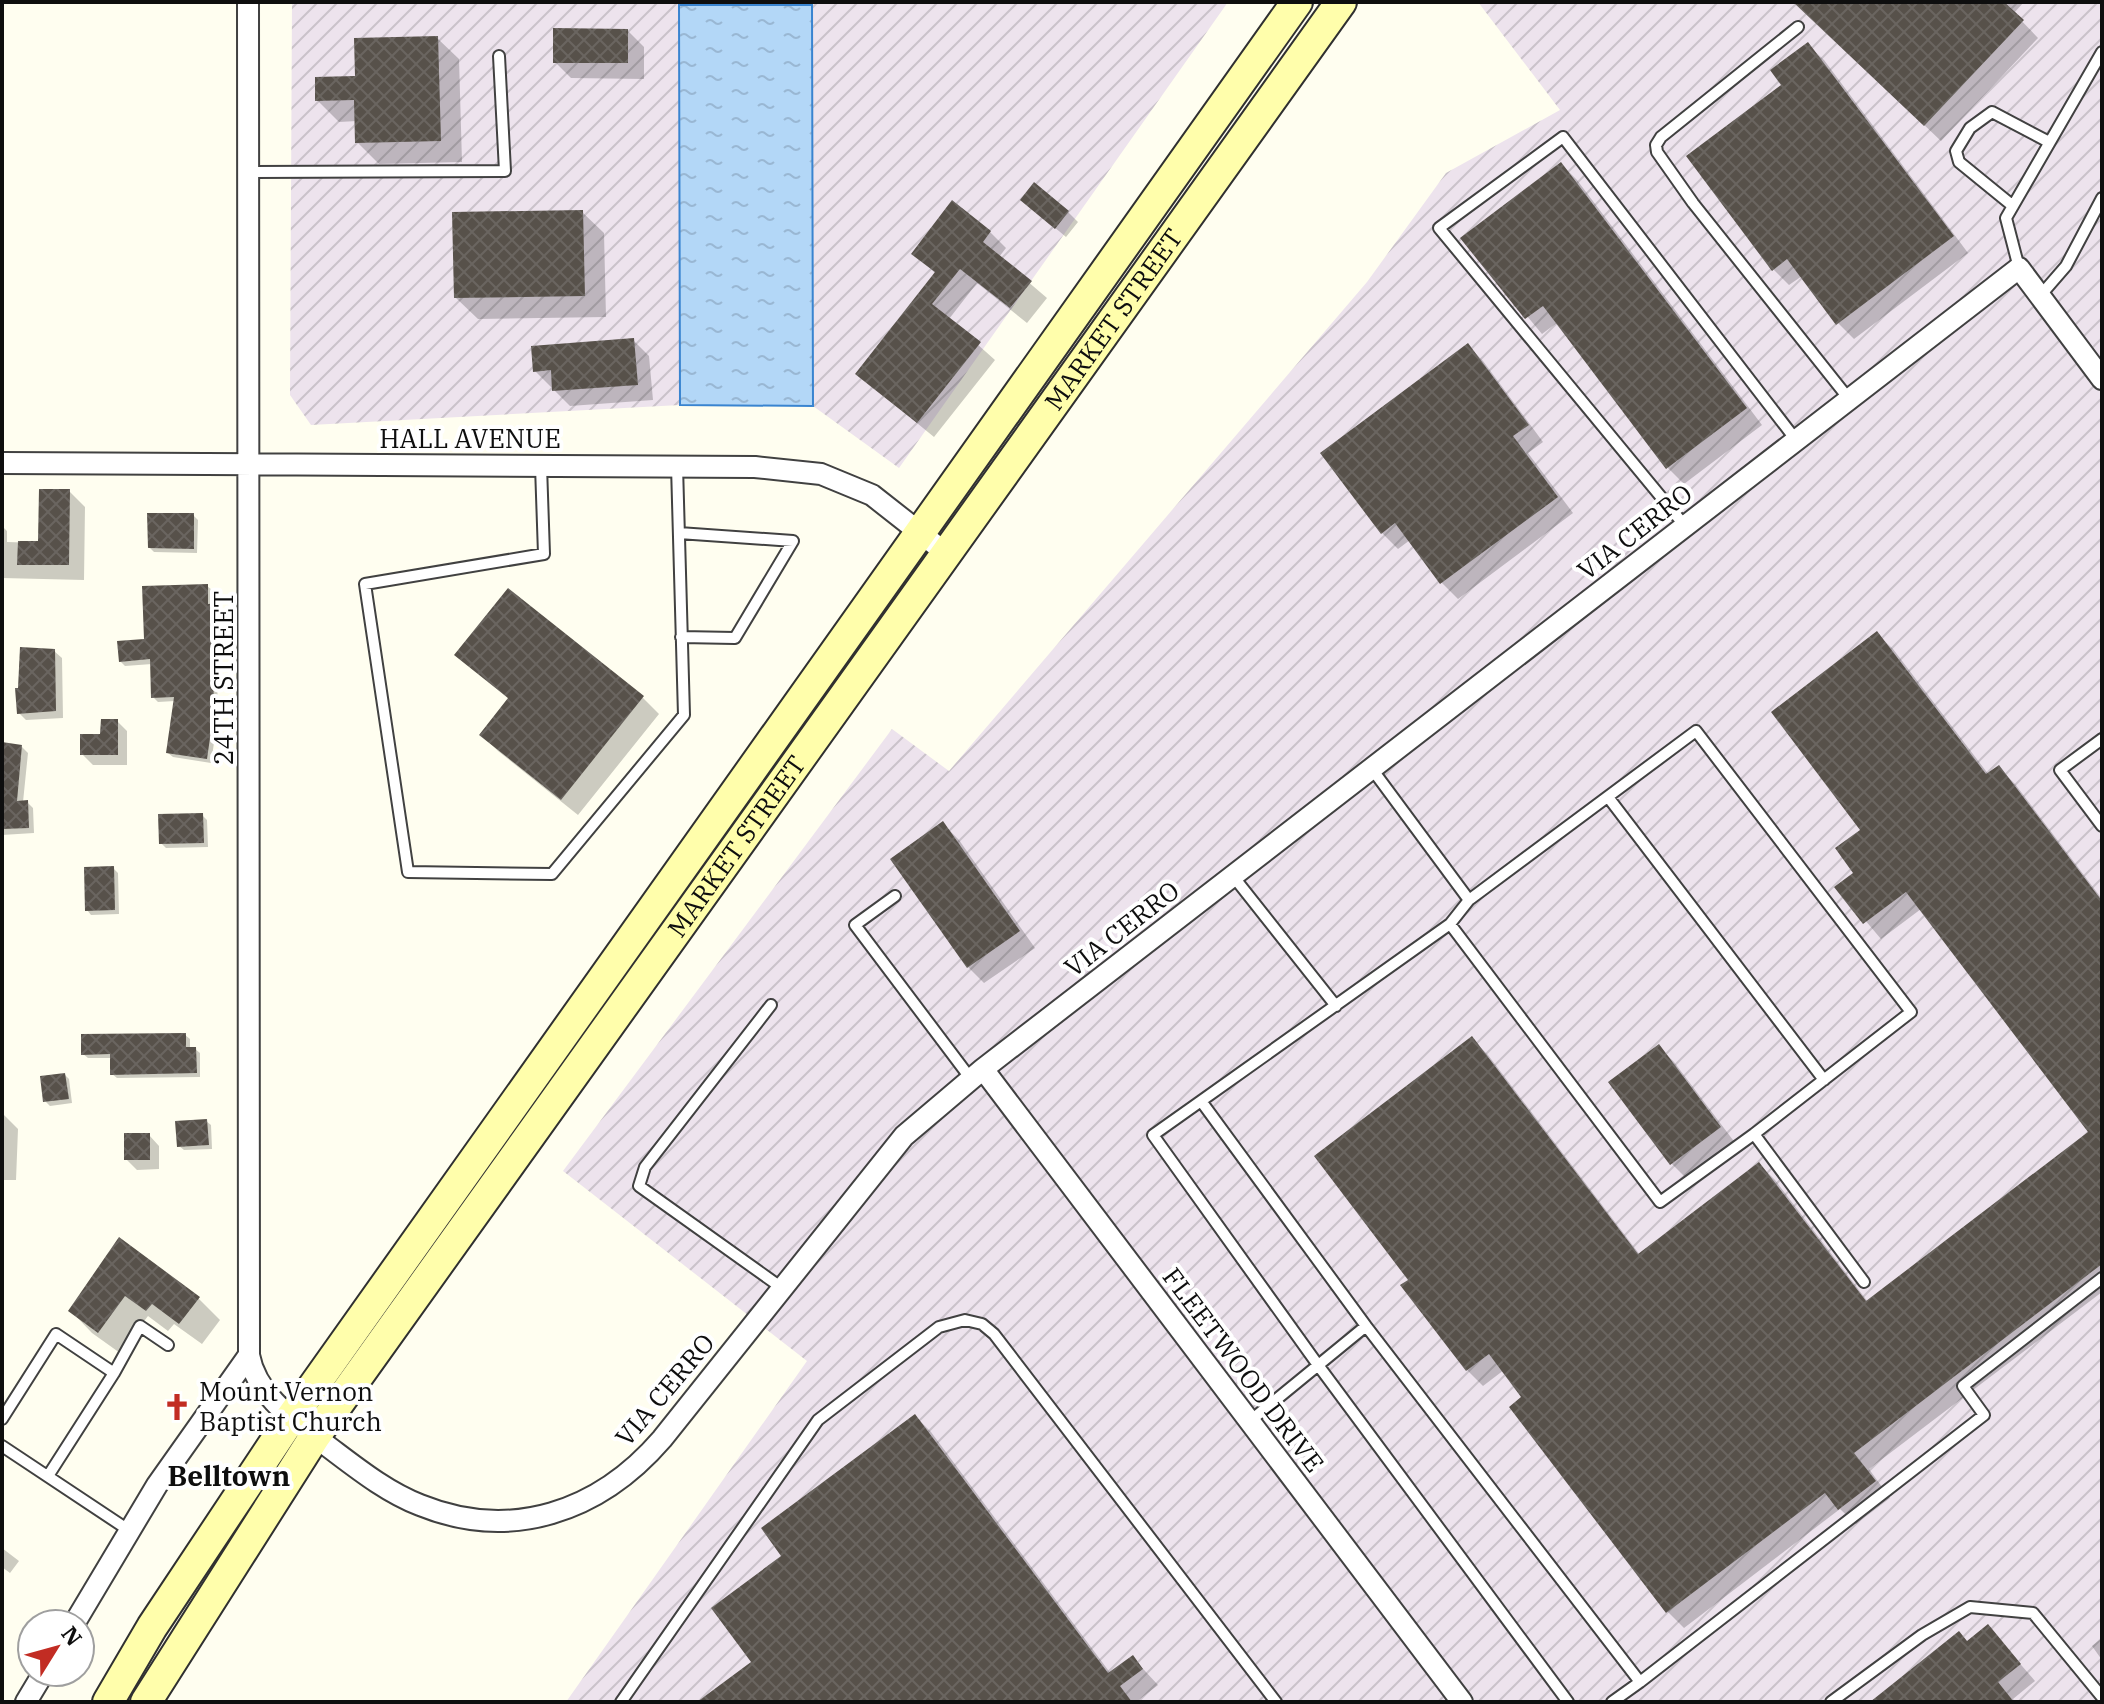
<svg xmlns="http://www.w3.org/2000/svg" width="2104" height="1704" font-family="'IBM Plex Serif',serif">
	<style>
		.industrial { fill: url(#industrial-furrows) }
		.water { fill: url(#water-ripples); stroke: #3984d0; stroke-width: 2 }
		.shadow { fill: #0003 }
		.building { fill: url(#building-cross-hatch) }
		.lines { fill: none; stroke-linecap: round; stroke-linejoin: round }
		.service-casing { stroke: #414141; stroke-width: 14 }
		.minor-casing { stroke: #414141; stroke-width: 24 }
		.secondary-casing { stroke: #303030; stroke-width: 34 }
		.service { stroke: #fff; stroke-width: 10 }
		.minor { stroke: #fff; stroke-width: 20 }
		.secondary { stroke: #fffeab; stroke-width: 30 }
		.labels { text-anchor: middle; stroke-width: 8; stroke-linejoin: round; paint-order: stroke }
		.street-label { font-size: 26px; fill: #0e0e0e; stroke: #fff }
		.poi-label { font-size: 26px; fill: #0e0e0e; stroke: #fff; text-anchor: start }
		.neighbourhood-label { font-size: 28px; font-weight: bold; fill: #0e0e0e; stroke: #fff }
	</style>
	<defs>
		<pattern id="industrial-furrows" width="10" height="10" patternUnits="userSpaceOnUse" patternTransform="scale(2)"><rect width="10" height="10" fill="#ede3ed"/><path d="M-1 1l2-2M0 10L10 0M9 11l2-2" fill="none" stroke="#cac2ca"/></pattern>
		<pattern id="water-ripples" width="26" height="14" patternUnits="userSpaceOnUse" patternTransform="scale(2)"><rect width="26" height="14" fill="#b3d7f7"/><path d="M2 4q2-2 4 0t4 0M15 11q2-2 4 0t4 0" fill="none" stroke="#99b7d3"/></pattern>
		<pattern id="building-cross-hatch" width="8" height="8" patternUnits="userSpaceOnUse" patternTransform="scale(2)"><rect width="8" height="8" fill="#57514a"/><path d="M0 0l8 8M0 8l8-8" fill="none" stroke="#6a6560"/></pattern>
	</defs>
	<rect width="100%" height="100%" fill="#fffef0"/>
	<path class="industrial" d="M292 2H1228L899 468 813 406 812 6H679L680 405 311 425 290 395Z
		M1478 2H2102V1702H566L807 1361 563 1171 892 729 949 771 1367 282 1446 173 1560 110Z"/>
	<path class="water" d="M679 5H812L813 406 680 405Z"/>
	<path class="shadow" d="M1795 2H2024L2014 13 2038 38 1941 141Z
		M628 31 644 47V79L571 78 555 62Z
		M437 38 459 59 462 162 379 164 357 142V121L339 122 317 100Z
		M1808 45 1824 60 1968 253 1854 339 1838 323 1802 276 1789 285 1773 269 1784 85Z
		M1561 164 1577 180 1762 425 1684 484 1668 468 1558 322 1542 334 1462 238Z
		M1022 200 1068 212 1078 222 1066 237Z
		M582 212 604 233 606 317 478 319 456 298Z
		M990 232 1006 248 999 257 1047 298 1027 323 977 283 949 319 995 360 934 437 857 374 936 274 914 253Z
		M633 340 649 356 653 400 570 406 554 390V387H551L535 371Z
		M1467 345 1483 361 1543 442 1528 453 1573 513 1458 599 1442 583 1410 540 1398 549 1382 533 1322 453Z
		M69 491 85 507 84 580 2 578V526L7 531V542L40 543Z
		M193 515 198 520 197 553 154 552 150 548Z
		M207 586 212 590V606L219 605 223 610 224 625 216 626 218 716 211 763 173 757 168 753 175 701 158 702 153 697 152 664 125 666 120 661Z
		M508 590 643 698 659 714 578 815 498 751 482 735 510 700 457 655Z
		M1877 634 1893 649 1989 775 1999 768 2015 784 2102 899V1292L1869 1469 1890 1498 1856 1524 1840 1509 1684 1628 1668 1612 1512 1407 1524 1397 1504 1370 1483 1386 1467 1370 1410 1280 1472 1039 1488 1055 1640 1255 1759 1164 1775 1180 1868 1302 2091 1133 1921 909 1881 939 1837 887 1856 873 1863 830Z
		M54 651 62 658 63 718 26 720 19 713Z
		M117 721 127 731V765H93L82 754Z
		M2 744 22 747 28 753 23 802H27L33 808 34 833 2 835Z
		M202 815 207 820 208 847 166 848 161 843Z
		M943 824 959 840 1035 948 984 983 968 967 892 859Z
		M113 868 118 873 119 914 91 915 87 910Z
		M185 1035 190 1039V1049H195L200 1053V1077L117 1078 112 1074V1058H88L83 1054Z
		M1658 1046 1674 1062 1736 1144 1688 1180 1672 1164 1610 1082Z
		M65 1075 69 1079 72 1103 50 1106 45 1101Z
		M2 1113 18 1129 16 1180H2Z
		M206 1121 211 1125 212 1149 184 1150 179 1146Z
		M149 1135 159 1146V1169L137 1170 126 1159Z
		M120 1240 198 1298 220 1320 202 1344 174 1324 168 1331 148 1316 120 1353 92 1333 71 1311Z
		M915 1416 931 1432 1111 1674 1133 1658 1158 1685 1136 1702H701L754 1662 784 1556Z
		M2 1548 19 1561 10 1573 2 1567Z
		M1988 1627 2035 1681 2013 1699 2015 1702H1869L1968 1643Z
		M2102 1638V1660L2092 1646Z"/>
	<path class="building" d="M1793 2H2004L2024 20 1924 126Z
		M553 28 628 29V63H553Z
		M438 36 441 141 355 143 354 100 315 101V77L355 76 354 38Z
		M1808 42 1954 236 1836 325 1787 259 1772 271 1686 156 1781 85 1770 70Z
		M1561 162 1747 408 1666 469 1543 306 1525 319 1460 238Z
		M1034 182 1069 211 1055 229 1020 200Z
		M952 200 991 231 983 242 1032 281 1010 308 960 269 932 304 981 342 917 423 855 374 935 272 911 254Z
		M583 210 585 296 454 298 452 212Z
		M634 338 638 385 552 391 551 370 533 372 531 346Z
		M1468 343 1529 425 1513 436 1558 497 1440 584 1395 523 1381 534 1320 453Z
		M39 489H70L69 565H17L18 541H38Z
		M147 513H194V549L148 548Z
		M208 584V604L219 603 220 621 212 622 214 710 207 759 166 753 174 697 151 698 150 659 119 662 117 641 144 639 142 586Z
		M508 588 644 696 561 800 479 735 508 698 454 655Z
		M1877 631 1986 774 1999 765 2102 901V1264L1854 1453 1876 1481 1838 1510 1825 1493 1666 1613 1509 1407 1521 1397 1489 1354 1466 1371 1400 1285 1408 1280 1314 1156 1472 1036 1638 1254 1759 1162 1866 1301 2088 1132 1906 892 1863 924 1834 887 1853 873 1835 848 1860 830 1771 712Z
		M20 647 55 649 56 711 17 714 15 688H18Z
		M101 719H118V755H80V734H100Z
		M2 742 22 745 17 801 28 800 29 828 2 829Z
		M203 813 204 843 159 844 158 814Z
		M943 821 1020 931 967 968 890 859Z
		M114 866 115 910 85 911 84 867Z
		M186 1033V1047H196L197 1073 110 1075V1054L81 1055V1034Z
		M1659 1044 1721 1127 1670 1165 1608 1082Z
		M65 1073 69 1099 43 1102 40 1076Z
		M207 1119 209 1145 177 1147 175 1121Z
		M124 1133H150V1160H124Z
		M119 1237 200 1297 179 1324 152 1304 146 1311 125 1296 98 1333 68 1311Z
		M915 1414 1108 1673 1133 1655 1143 1669 1120 1686 1132 1702H697L751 1662 711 1608 781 1556 761 1528Z
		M1988 1624 2021 1664 1998 1682 2014 1702H1870L1959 1631 1967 1641Z"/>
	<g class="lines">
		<g class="service-casing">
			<path id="service" d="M1798 27 1661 137 1656 145 1657 152 1693 203 1849 399
				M248 172 505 171 499 56
				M2013 206 1959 162 1956 151 1970 128 1992 112 2049 142
				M2019 268 2006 218 2102 52
				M2040 296 2066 266 2102 198
				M541 466 544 554 365 584 408 872 552 874 684 715 677 466
				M1685 526 1439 228 1563 137 1796 440
				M679 533 793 541 735 638 681 637
				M2102 739 2060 770 2102 826
				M1608 797 1824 1080
				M1233 876 1336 1006
				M895 896 855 925 971 1079
				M1469 900 1696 731 1911 1012 1754 1134
				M1450 924 1660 1202 1754 1134 1864 1282
				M771 1005 645 1167 639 1186 782 1288
				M1201 1101 1450 924 1469 900 1372 769
				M2 1419 56 1334 114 1373 140 1326 168 1345
				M1250 1421 1366 1326
				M2 1446 130 1531
				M48 1476 114 1373
				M1640 1682 1984 1415 1963 1386 2102 1278
				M621 1702 818 1420 939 1327 965 1320 982 1324 994 1334 1276 1702
				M1568 1702 1318 1365 1153 1135 1201 1101 1366 1326 1640 1682 1612 1702
				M1831 1702 1922 1635 1970 1607 2033 1613 2102 1697"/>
		</g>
		<g class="minor-casing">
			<path id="minor" d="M248 2 249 1355C256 1394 292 1419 322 1442 353 1465 384 1491 420 1505 511 1542 599 1512 662 1439L904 1136 983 1069 2019 268 2102 379
				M2 463 755 467 821 474 872 495 947 554
				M983 1069 1462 1702
				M74 1624 157 1485 249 1355
				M26 1702 44 1672"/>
		</g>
		<g class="secondary-casing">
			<g id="secondary">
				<path d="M108 1702 152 1627 291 1418 1297 2"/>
				<path id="s1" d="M146 1702 315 1436 1341 2"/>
			</g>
		</g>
		<use href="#service" class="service"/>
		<use href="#minor" class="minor"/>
		<use href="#secondary" class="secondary"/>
	</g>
	<defs>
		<g id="church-bare" transform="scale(2.16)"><path d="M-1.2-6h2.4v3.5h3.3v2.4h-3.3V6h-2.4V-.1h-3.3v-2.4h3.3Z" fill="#c22c23" stroke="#fff" stroke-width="2.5" paint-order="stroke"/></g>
	</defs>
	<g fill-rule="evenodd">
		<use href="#church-bare" x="177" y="1407"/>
	</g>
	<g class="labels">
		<g class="street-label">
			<text dy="9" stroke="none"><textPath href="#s1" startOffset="1688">MARKET STREET</textPath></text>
			<text x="470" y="448">HALL AVENUE</text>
			<text transform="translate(1635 532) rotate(-38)" y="9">VIA CERRO</text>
			<text transform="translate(224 678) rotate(-90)" y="9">24TH STREET</text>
			<text dy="9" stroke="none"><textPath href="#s1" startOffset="1040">MARKET STREET</textPath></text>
			<text transform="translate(1122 929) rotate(-38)" y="9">VIA CERRO</text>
			<text transform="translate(1243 1370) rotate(53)" y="9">FLEETWOOD DRIVE</text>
			<text transform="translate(665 1390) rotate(-50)" y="9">VIA CERRO</text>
		</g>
		<g class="poi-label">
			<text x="199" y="1401">Mount Vernon<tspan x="199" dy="30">Baptist Church</tspan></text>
		</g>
		<g class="neighbourhood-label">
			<text x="229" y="1486">Belltown</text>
		</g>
	</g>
	<rect width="2104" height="1704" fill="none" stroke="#0e0e0e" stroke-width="8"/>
	<g transform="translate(56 1648) rotate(53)"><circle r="38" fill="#ffffff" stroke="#9f9f9f" stroke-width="2"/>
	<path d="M0-6L14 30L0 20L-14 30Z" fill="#c22c23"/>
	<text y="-12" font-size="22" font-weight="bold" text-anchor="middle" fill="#0e0e0e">N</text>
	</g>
</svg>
